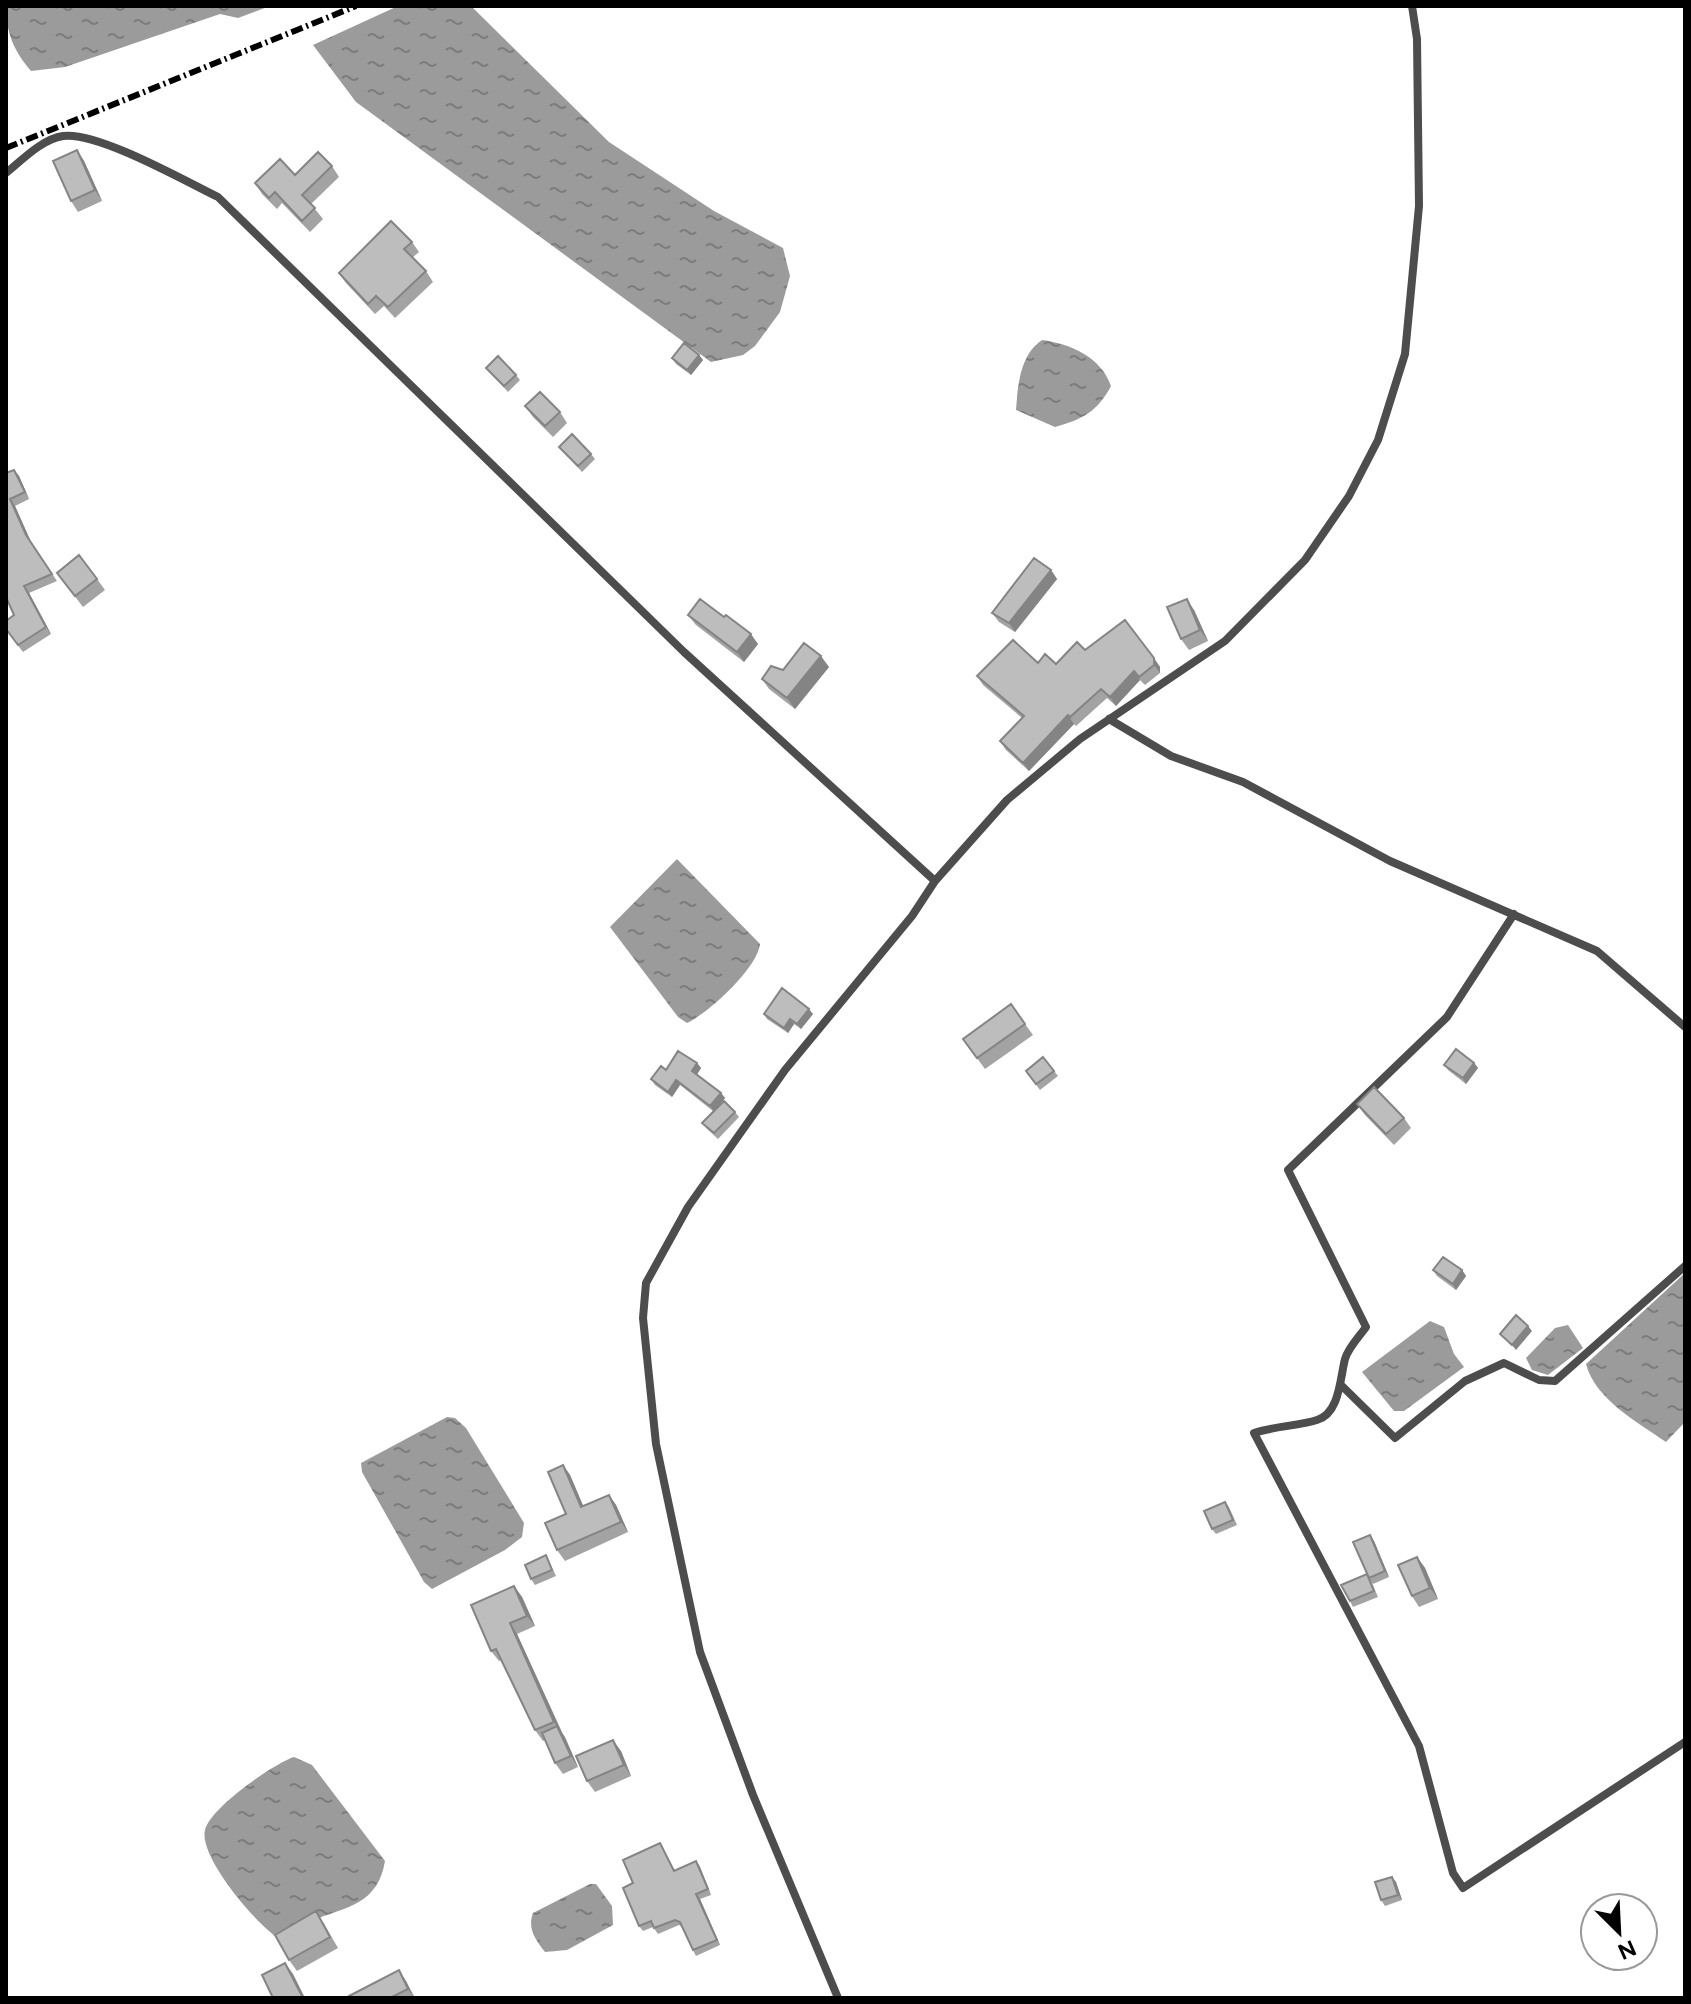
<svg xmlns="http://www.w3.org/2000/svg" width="1691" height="2004" font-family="Figtree,sans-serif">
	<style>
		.water { fill: url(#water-ripples) }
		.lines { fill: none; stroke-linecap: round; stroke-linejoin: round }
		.minor { stroke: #4d4d4d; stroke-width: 8 }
		.rail { stroke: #000; stroke-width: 6; stroke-dasharray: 12 4 2 4; stroke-linecap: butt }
		.wall { fill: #a3a3a3 }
		.shaded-wall { fill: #848484 }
		.building { fill: #bdbdbd; stroke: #848484; stroke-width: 2 }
	</style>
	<defs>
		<pattern id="water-ripples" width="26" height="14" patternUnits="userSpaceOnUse" patternTransform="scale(2)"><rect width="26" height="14" fill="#9b9b9b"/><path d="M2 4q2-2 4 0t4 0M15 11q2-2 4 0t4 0" fill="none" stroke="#7c7c7c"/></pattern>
	</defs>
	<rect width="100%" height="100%" fill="#fff"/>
	<path class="water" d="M6 6H270L238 18 220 14 65 67 31 71C14 51 6 33 6 6Z
		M398 6H471L609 142 714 211 783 248 790 276 780 312 755 346 743 355 711 362 356 102 313 45Z
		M1042 340C1071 344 1101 357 1111 386 1097 412 1083 419 1055 427L1016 410C1018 384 1020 355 1042 340Z
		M677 859 760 944C758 967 709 1013 687 1023L678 1017 610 927Z
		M1685 1273V1422L1666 1442C1637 1422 1595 1399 1586 1364Z
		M1430 1321 1444 1327 1454 1354 1464 1367 1404 1411H1394L1362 1372Z
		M1568 1325 1583 1348 1548 1375 1532 1370 1526 1358 1555 1328Z
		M447 1417 455 1418 466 1428 524 1523 522 1537 505 1550 432 1589 424 1582 362 1472 361 1463Z
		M294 1757 312 1765 385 1861C378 1904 347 1907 313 1920 302 1925 291 1933 280 1939 258 1927 198 1856 205 1830 210 1808 273 1764 294 1757Z
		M590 1884H596L612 1906 613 1925 567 1950 545 1952C536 1940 527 1929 533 1913Z"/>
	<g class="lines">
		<path class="minor" d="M6 173C22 160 42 139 63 136 97 131 185 181 218 197L684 652 935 881
			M1109 719 1171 756 1243 782 1390 861 1597 951 1685 1027
			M1514 914 1447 1017 1288 1170 1366 1327C1359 1337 1348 1348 1345 1359 1340 1378 1340 1413 1317 1420 1298 1426 1275 1426 1254 1433L1419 1746 1453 1873 1463 1888 1685 1742
			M1341 1385 1395 1438 1465 1381 1504 1363 1539 1380 1555 1381 1685 1266
			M838 1998 753 1795 700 1652 656 1444 643 1318 646 1283 688 1207 785 1070 912 916 935 881 1007 800 1080 739 1225 641 1305 560 1349 496 1378 440 1405 354 1419 206 1417 39 1412 6"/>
		<path class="rail" d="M6 148 356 6"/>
	</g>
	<path class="wall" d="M77 150 84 161 102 201 78 212 71 201Z
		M332 166 339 177 311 204 323 219 310 232 282 203 277 209 262 194 255 183Z
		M412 242 419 252 412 258 426 271 433 282 395 318 384 306 375 314 346 283 339 273Z
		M699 355 703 360 691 375 676 364 672 358Z
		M486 368 516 375 520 380 508 392Z
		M525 406 560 412 567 423 553 437 533 417Z
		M559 447 591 454 595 459 582 472Z
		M14 470 19 476 29 499 15 506 31 542 57 581 29 593 51 634 23 652 6 630 14 615 6 473Z
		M1051 570 1057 579 1015 632 999 622 992 613Z
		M57 573 97 579 105 590 83 607Z
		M1194 610 1208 641 1189 650 1181 639Z
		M688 615 724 617 758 644 744 662 696 625Z
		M1125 620 1160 667V673L1145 685 1140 680 1116 706 1107 698 1076 726 1074 724 1029 771 1006 750 1000 741 1022 718 983 685 977 676 1038 663 1056 664 1085 650Z
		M829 667 795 709 769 689 762 679Z
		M764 1014H813L801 1029 794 1024 788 1033 767 1019Z
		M1025 1024 1033 1035 985 1069 963 1039Z
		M1043 1057 1058 1076 1040 1090 1026 1071Z
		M697 1063 701 1068 697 1074 721 1093 725 1098 720 1104 735 1112 739 1117 718 1139 706 1128 702 1123 713 1111 680 1085 672 1097 655 1085 651 1079 666 1070Z
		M1474 1063 1478 1068 1466 1084 1448 1070 1444 1065Z
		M1357 1104 1404 1118 1411 1128 1394 1145 1365 1115Z
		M1433 1270H1462L1466 1276 1456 1290 1437 1276Z
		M563 1465 570 1475 583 1506 609 1495 616 1505 628 1532 565 1561 557 1550 566 1514Z
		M1225 1502 1229 1507 1237 1525 1216 1534 1212 1529Z
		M1370 1535 1374 1541 1389 1577 1373 1584 1371 1581 1378 1597 1353 1607 1350 1601 1367 1574Z
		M1417 1557 1425 1568 1438 1599 1419 1607 1412 1596Z
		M549 1561 556 1576 535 1585 531 1579Z
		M514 1586 522 1597 535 1626 517 1634 578 1767 563 1774 555 1763 545 1740 543 1741 535 1730 502 1660 499 1661 491 1651Z
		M621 1751 631 1776 595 1792 587 1781Z
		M660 1843 675 1871 696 1861 700 1867 711 1895 700 1899 720 1945 696 1956 693 1950 682 1927 679 1925 658 1934 653 1927 643 1931 639 1926 633 1883Z
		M1392 1877 1396 1882 1402 1900 1385 1906 1381 1900Z
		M323 1922 338 1948 297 1971 289 1960Z
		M406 1981 415 1998H350Z"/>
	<path class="shaded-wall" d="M77 150 84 161 102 201 95 190Z
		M699 355 703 360 691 375 687 370Z
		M14 470 19 476 29 499 25 492Z
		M10 499 15 506 31 542 57 581 26 535Z
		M1051 570 1057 579 1015 632 1009 623Z
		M24 586 29 593 51 634 46 627Z
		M1187 599 1194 610 1208 641 1200 630Z
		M751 634 758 644 744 662 737 652Z
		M821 656 829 667 795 709 787 698Z
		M1154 658 1160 667V673L1154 665Z
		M1134 671 1140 680 1116 706 1110 697Z
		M1068 715 1074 724 1029 771 1023 763Z
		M809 1009 813 1014 801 1029 797 1024Z
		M790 1019 794 1024 788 1033 784 1028Z
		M697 1063 701 1068 696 1076 692 1071Z
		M1474 1063 1478 1068 1466 1084 1463 1078Z
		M676 1080 680 1085 672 1097 668 1092Z
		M721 1093 725 1098 714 1112 710 1106Z
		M1462 1270 1466 1276 1456 1290 1453 1284Z
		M1528 1326 1532 1331 1516 1350 1512 1345Z
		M563 1465 570 1475 588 1517 581 1507Z
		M609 1495 616 1505 628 1532 621 1522Z
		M1370 1535 1374 1541 1389 1577 1385 1571Z
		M1417 1557 1425 1568 1438 1599 1430 1588Z
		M514 1586 522 1597 535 1626 527 1616Z
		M510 1623 517 1634 562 1733 554 1722Z
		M557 1726 565 1737 578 1767 571 1756Z
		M613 1740 621 1751 631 1776 624 1765Z
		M696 1861 700 1867 711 1895 708 1889Z
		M1392 1877 1396 1882 1402 1900 1398 1895Z
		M696 1894 700 1899 720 1945 717 1940Z
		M285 1963 293 1974 305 1998H303Z
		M399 1970 406 1981 414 1998 408 1989Z"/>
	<path class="building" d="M77 150 95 190 71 201 53 161Z
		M318 152 332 166 302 195 315 208 302 221 275 192 269 198 255 183 280 159 295 175Z
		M391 221 412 242 404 249 426 271 388 307 376 296 368 304 339 273Z
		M684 343 699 355 687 370 672 358Z
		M498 356 516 375 504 386 486 368Z
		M540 392 560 412 545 426 525 406Z
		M572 434 591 454 578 466 559 447Z
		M14 470 25 492 10 499 26 535 52 574 24 586 46 627 18 645 6 629V621L14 615 6 597V473Z
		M79 555 97 579 75 596 57 573Z
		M1034 558 1051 570 1009 623 992 613Z
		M700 599 724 617 726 615 751 634 737 652 688 615Z
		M1187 599 1200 630 1181 639 1167 607Z
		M1125 620 1154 658V665L1139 677 1134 671 1110 697 1101 689 1070 717 1068 715 1023 763 1000 741 1024 716 977 676 1013 640 1038 663 1045 654 1056 664 1077 642 1085 650Z
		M804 643 821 656 787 698 762 679 771 666 783 670Z
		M782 988 809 1009 797 1024 790 1019 784 1028 764 1014Z
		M1011 1004 1025 1024 977 1058 963 1039Z
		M1456 1049 1474 1063 1463 1078 1444 1065Z
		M678 1051 697 1063 692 1071 721 1093 710 1106 676 1080 668 1092 651 1079 661 1066 666 1070Z
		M1043 1057 1054 1071 1036 1084 1026 1071Z
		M1374 1087 1404 1118 1386 1134 1357 1104Z
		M724 1101 735 1112 714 1133 702 1123Z
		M1443 1257 1462 1270 1453 1284 1433 1270Z
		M1516 1315 1528 1326 1512 1345 1500 1334Z
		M563 1465 581 1507 609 1495 621 1522 557 1550 545 1523 566 1514 548 1472Z
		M1225 1502 1233 1520 1212 1529 1204 1511Z
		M1370 1535 1385 1571 1369 1578 1353 1542Z
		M546 1555 552 1570 531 1579 525 1565Z
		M1417 1557 1430 1588 1412 1596 1398 1565Z
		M1367 1574 1374 1591 1350 1601 1341 1585Z
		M514 1586 527 1616 510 1623 554 1722 535 1730 496 1649 491 1651 471 1605Z
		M557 1726 571 1756 555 1763 542 1733Z
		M613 1740 624 1765 587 1781 576 1756Z
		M660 1843 674 1871 696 1861 708 1889 696 1894 717 1940 693 1950 680 1922 675 1920 654 1928 651 1921 639 1926 623 1888 633 1883 623 1860Z
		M1392 1877 1398 1895 1381 1900 1375 1882Z
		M316 1911 330 1937 289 1960 275 1935Z
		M285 1963 303 1998H273L262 1975Z
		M399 1970 408 1989 390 1998H350L349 1996Z"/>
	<rect width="1691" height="2004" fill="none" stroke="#000000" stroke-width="16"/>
	<g transform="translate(1619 1932) rotate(156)"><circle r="38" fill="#ffffff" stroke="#999999" stroke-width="2"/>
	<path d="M0-6L14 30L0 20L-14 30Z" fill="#000000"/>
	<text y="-12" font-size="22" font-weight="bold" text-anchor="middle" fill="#000000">N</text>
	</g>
</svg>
